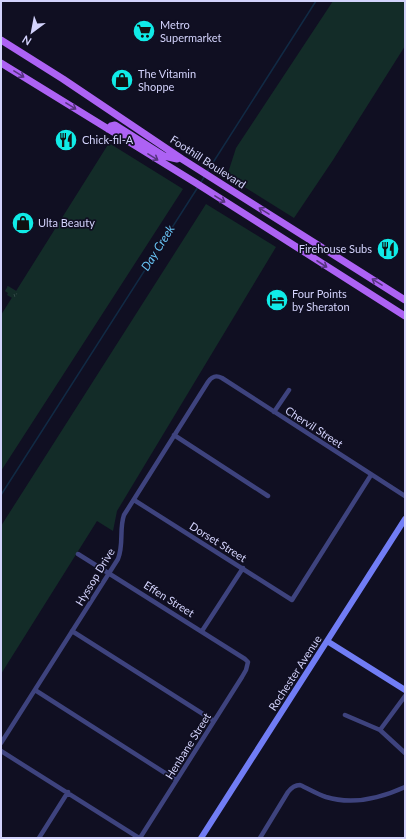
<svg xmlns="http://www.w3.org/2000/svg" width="406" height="839" font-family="Lato,sans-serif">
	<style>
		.grass { fill: #132c28 }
		.park { fill: url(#park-tufts) }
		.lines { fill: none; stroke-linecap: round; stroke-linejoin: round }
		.stream { stroke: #112a44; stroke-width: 1.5 }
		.street { stroke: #3e437e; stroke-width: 4.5 }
		.secondary { stroke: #717df5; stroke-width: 6 }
		.primary { stroke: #ad62f4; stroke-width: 7 }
		.oneway { stroke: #573480 }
		.labels { text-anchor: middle; stroke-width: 3.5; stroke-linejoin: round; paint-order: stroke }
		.poi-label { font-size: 11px; fill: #d3d3fc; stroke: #100f22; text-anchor: start }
		.street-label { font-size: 11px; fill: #d3d3fc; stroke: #100f22 }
		.water-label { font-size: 12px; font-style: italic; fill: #69c4f5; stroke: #100f22 }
	</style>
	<defs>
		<pattern id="park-tufts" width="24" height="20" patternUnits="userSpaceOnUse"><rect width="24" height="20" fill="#132c28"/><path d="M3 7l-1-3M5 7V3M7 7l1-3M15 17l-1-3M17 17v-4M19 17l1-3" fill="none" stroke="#344a48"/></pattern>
	</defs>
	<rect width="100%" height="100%" fill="#100f22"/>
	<path class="grass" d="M333 1H405V46L333 160 294 218 227 176 236 148Z
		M109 143 183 189 1 471V315Z
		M206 204 276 247 117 511 113 531 97 521 1 674V526Z"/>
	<path class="park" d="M8 286 18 292 14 299 7 295 8 293 5 291Z"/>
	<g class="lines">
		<path class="stream" d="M207 172 316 1
			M200 184 204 177
			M1 495 198 187"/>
		<path class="street" d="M274 412 289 390
			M174 435 268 496
			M134 500 292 600 371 475
			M78 554 245 659 248 662 246 670 242 677 140 838
			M72 631 214 721
			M202 631 243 568
			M35 690 176 780
			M345 715 380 730 405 753
			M380 730 405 696
			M1 743 118 559C124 544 119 529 124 515L208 382C212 376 216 375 222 378L405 496
			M1 751 139 838
			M39 838 68 792
			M260 838 288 792C291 788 294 785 300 785 309 789 317 794 326 797 352 805 381 798 405 787"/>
		<path class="secondary" d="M327 641 405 690
			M201 838 405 519"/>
		<path class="primary" d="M1 40 63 79 182 159 405 300
			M1 63 196 183 405 316
			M108 129 111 126 115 125 164 156 177 159"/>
	</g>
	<defs><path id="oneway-shaft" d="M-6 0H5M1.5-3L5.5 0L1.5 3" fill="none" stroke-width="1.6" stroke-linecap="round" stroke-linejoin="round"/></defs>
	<g class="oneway">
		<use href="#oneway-shaft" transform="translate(19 74) rotate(32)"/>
		<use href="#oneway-shaft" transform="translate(71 106) rotate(32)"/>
		<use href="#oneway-shaft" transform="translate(153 157) rotate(32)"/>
		<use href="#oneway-shaft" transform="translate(220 199) rotate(32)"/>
		<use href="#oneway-shaft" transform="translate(264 211) rotate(-148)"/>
		<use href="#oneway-shaft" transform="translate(322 264) rotate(33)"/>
		<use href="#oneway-shaft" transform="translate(377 282) rotate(-148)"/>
	</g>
	<defs>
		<g id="supermarket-disc" transform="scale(1.15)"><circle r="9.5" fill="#10ebe7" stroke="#100f22"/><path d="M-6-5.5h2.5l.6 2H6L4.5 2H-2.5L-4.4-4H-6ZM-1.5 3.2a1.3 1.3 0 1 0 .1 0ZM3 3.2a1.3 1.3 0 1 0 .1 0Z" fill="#111"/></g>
		<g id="shop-disc" transform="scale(1.15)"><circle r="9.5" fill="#10ebe7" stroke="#100f22"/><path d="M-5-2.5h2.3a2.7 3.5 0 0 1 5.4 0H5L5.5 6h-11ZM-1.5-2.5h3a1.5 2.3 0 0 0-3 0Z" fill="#111"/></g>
		<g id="restaurant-disc" transform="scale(1.15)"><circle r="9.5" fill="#10ebe7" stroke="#100f22"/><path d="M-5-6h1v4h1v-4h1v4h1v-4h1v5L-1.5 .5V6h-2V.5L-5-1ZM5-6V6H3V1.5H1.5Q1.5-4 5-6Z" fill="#111"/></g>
		<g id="hotel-disc" transform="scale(1.15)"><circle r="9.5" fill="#10ebe7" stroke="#100f22"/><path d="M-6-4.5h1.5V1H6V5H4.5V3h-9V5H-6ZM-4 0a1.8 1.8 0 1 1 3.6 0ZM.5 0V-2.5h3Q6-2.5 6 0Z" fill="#111"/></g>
	</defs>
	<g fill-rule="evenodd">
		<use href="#supermarket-disc" x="144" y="31"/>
		<use href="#shop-disc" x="122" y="80"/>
		<use href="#restaurant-disc" x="66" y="140"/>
		<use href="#shop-disc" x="23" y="223"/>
		<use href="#restaurant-disc" x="388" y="249"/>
		<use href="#hotel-disc" x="277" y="300"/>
	</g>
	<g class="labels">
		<g class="poi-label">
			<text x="160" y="29">Metro<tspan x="160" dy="13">Supermarket</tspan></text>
			<text x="138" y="78">The Vitamin<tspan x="138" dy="13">Shoppe</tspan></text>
			<text x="82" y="144">Chick-fil-A</text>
			<text x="38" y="227">Ulta Beauty</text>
			<text x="372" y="253" text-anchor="end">Firehouse Subs</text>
			<text x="292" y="298">Four Points<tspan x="292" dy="13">by Sheraton</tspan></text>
		</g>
		<g class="street-label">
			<text transform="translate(208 162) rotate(33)" y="4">Foothill Boulevard</text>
			<text transform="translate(314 427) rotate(33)" y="4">Chervil Street</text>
			<text transform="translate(218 542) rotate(32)" y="4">Dorset Street</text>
			<text transform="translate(95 577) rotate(-59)" y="4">Hyssop Drive</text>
			<text transform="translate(169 599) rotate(32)" y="4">Effen Street</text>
			<text transform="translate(295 673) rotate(-57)" y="4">Rochester Avenue</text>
			<text transform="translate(188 746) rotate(-58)" y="4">Henbane Street</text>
		</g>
		<g class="water-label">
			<text transform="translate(158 248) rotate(-58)" y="4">Day Creek</text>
		</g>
	</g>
	<rect width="406" height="839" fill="none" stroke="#d3d3fc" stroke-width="4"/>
	<g transform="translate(32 32) rotate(212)" stroke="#100f22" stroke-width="3" paint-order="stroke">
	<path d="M0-3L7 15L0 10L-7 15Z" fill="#d3d3fc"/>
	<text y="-6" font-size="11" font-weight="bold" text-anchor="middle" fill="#d3d3fc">N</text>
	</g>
</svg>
